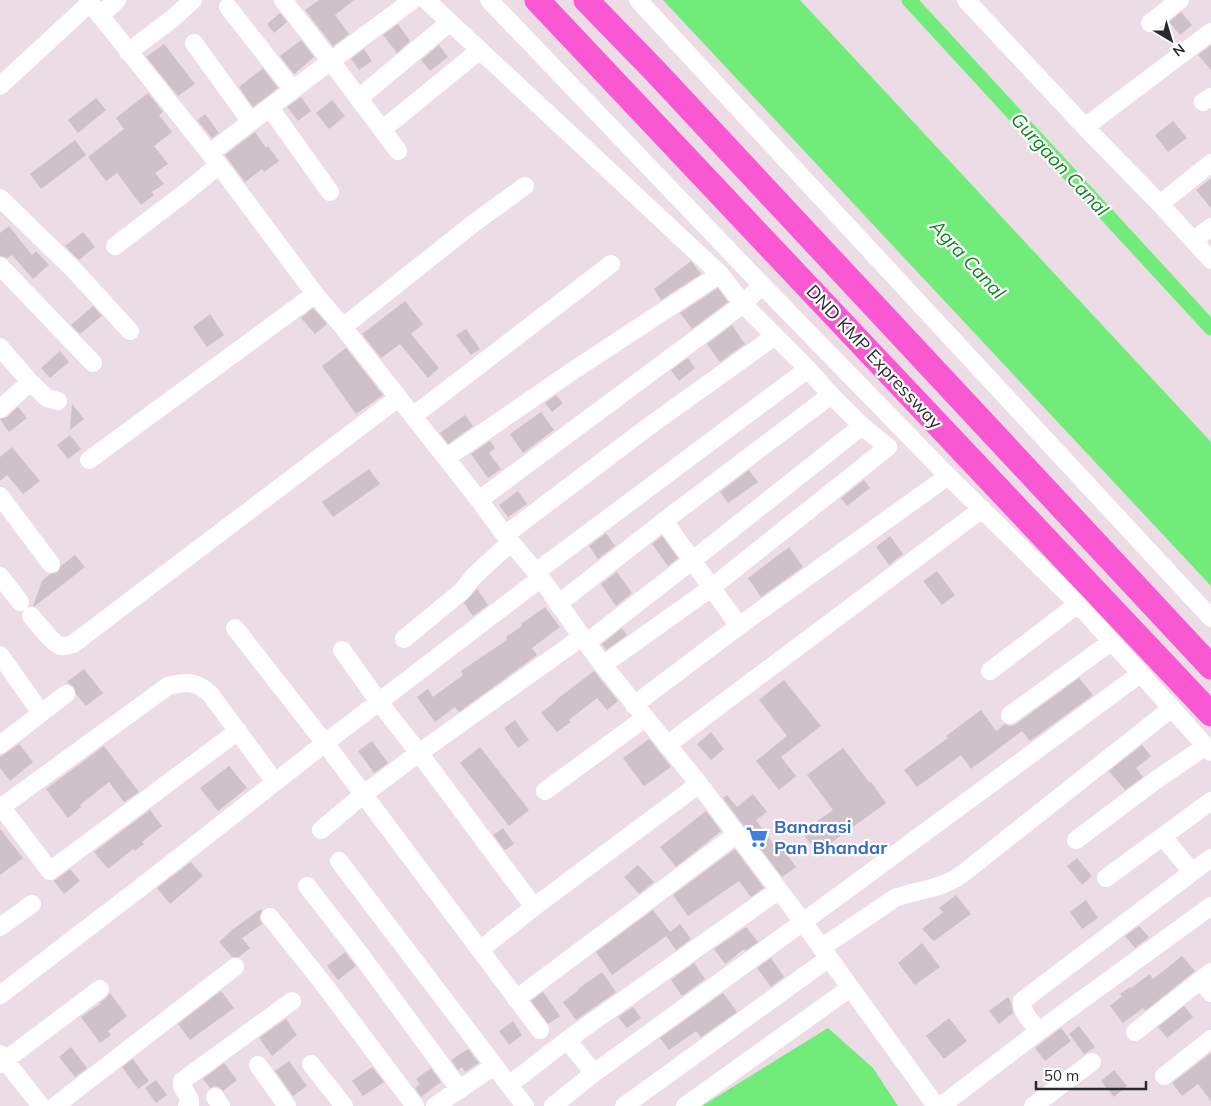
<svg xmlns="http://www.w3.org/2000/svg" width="1211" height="1106" font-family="Mulish,sans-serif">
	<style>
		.water { fill: #71ec7b }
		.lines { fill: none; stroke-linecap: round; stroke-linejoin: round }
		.canal { stroke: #71ec7b; stroke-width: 15 }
		.building { fill: #cec1c8 }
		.minor { stroke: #fff; stroke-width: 18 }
		.highway { stroke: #fa58d2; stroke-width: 25 }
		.labels { text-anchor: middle; stroke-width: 4.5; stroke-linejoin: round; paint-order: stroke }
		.street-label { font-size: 18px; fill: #2a2a2a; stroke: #fff }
		.shop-label { font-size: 18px; font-weight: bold; fill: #366cbe; stroke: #fff; text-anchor: start }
		.water-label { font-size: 19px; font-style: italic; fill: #108323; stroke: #fff }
	</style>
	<rect width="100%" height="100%" fill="#ecdce6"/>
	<path class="water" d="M663 0H800L1211 442V586Z
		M828 1028 873 1068 898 1106H702Z"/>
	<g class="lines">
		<path class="canal" d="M909 0 1211 328"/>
	</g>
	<path class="building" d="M319 0H354L335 15 349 34 333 46 305 10Z
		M1181 12 1192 25 1180 35 1169 22Z
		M280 13 287 22 274 33 267 24Z
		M398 24 410 41 397 53 383 35Z
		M301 40 314 57 294 74 280 56Z
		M164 44 195 84 178 96 146 57Z
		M439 45 448 57 430 71 421 60Z
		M1211 45V70L1198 55Z
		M364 49 372 61 359 70 351 59Z
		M263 68 278 88 253 107 239 87Z
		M148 93 163 112 159 115 172 132 154 146 168 164 155 173 164 184 152 192 154 195 141 205 117 173 106 181 88 157 124 129 116 118Z
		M301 97 311 111 298 121 287 107Z
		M96 98 106 110 78 133 68 120Z
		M332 100 345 116 329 129 316 113Z
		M205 114 219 133 212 138 197 120Z
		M1173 121 1187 138 1168 152 1155 135Z
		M255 132 266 148 268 146 279 161 264 172 262 169 245 182 225 155Z
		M75 140 86 155 41 189 30 174Z
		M1211 178V208L1196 190Z
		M9 226 32 255 36 251 49 265 33 279 12 255 7 258 0 256V233Z
		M83 232 95 247 79 260 65 246Z
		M691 261 701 274 661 300 654 289Z
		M718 288 728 302 692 329 680 313Z
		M405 301 423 324 411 334 439 368 428 378 400 344 381 358 362 334Z
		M93 306 102 316 80 334 71 325Z
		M313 308 327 324 315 334 301 318Z
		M210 314 224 335 207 347 193 327Z
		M732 325 745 344 720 362 707 344Z
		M466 329 480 349 471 355 456 335Z
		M346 348 383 395 356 414 322 366Z
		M60 351 69 362 50 378 41 368Z
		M688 358 695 368 679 381 671 370Z
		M556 395 563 403 552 412 545 403Z
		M72 404 84 419 70 430Z
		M18 407 27 418 9 432 0 419 7 417Z
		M541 412 554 430 523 453 510 434Z
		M465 415 473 426 448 444 440 433Z
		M70 435 81 449 68 459 57 445Z
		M490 441 495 448 489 453 501 469 488 478 471 454Z
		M12 447 40 481 23 494 7 475 0 481V457Z
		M369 469 380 484 333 517 322 502Z
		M749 470 758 482 728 503 720 492Z
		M864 480 870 488 847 506 841 498Z
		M518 491 527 504 508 517 499 505Z
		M606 533 615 546 598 559 589 546Z
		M662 536 678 558 668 566 652 544Z
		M890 536 903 554 889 565 876 547Z
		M789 547 803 567 761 597 748 578Z
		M75 555 85 567 35 606H33L42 581 50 574 58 572 61 566Z
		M937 571 955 595 942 605 923 581Z
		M617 572 632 593 616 606 601 584Z
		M477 589 488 605 473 616 464 603Z
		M545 607 560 627 532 648 537 655 459 712 455 707 435 722 417 697 428 689 433 697 463 675 461 671 507 640 506 637 522 626 521 624Z
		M622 628 627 635 606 650 602 644Z
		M84 669 103 693 86 706 76 694 74 687 67 682Z
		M594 671 618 701 607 710 597 698 569 720 571 722 557 732 541 713 556 701V700Z
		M1079 678 1093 695 1030 741 1022 731 971 769 961 755 917 787 904 770 948 738 946 736 981 710 996 731 1005 724 1011 726 1016 724Z
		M784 680 821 726 781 757 796 776 779 790 756 761 787 736 759 700Z
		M515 720 529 740 518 748 504 728Z
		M711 732 724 749 711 760 697 744Z
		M649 739 671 767 644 786 623 758Z
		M372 741 388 763 374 773 358 751Z
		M19 744 33 762 10 781 0 768V757Z
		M1142 745 1151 756 1136 768 1143 777 1125 790 1109 771Z
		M104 746 139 792 124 802 109 782 80 805 81 807 68 818 46 789Z
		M480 747 529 810 509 826 460 763Z
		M843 748 870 783 871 782 886 803 817 853 802 832 833 810 807 775Z
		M229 766 247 788 218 811 200 788Z
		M753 794 767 812 756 820 777 849 781 846 796 867 782 877 723 798 727 795 737 807Z
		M150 810 162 826 142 842 144 844 135 851 133 849 108 869 94 852Z
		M706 811 721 831 676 867 660 847Z
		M503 828 514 844 505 850 493 835Z
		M0 829 23 858 0 875Z
		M735 849 764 888 751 897 739 881 688 916 673 895Z
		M1077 858 1092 876 1082 885 1067 866Z
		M191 862 203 876 170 904 157 888Z
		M638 865 654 882 639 894 624 877Z
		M70 869 80 881 64 894 54 881Z
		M956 895 971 914 934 941 922 929 943 912 939 908Z
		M1086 900 1098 918 1082 929 1070 912Z
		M261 909 262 911 259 918 262 924 242 938 250 948 239 957H232L219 942 232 930Z
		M653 910 670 932 680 924 691 939 676 950 666 936 612 975 596 952Z
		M1139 926 1149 937 1135 948 1125 936Z
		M746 927 758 942 745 951 744 949 725 964 714 949Z
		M922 943 940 967 915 985 898 963Z
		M345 952 356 966 338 980 327 966Z
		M1182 956 1195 971 1145 1011 1143 1008 1123 1023 1110 1006 1122 996 1120 994 1130 987 1131 988 1150 974 1153 979Z
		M771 958 784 977 771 987 757 968Z
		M694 963 705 979 682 996 671 980Z
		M602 972 616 992 576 1020 563 1002 579 990 578 989Z
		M221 991 234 1008 190 1040 178 1024Z
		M543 992 560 1016 548 1024 531 1001Z
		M110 993 127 1016 108 1031 111 1035 100 1043 81 1017 100 1004 99 1003 106 998Z
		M723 993 737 1012 701 1037 696 1031 669 1050 660 1038Z
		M1008 997 1011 1002 1013 1013 999 1024 989 1011Z
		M1184 1006 1193 1017 1167 1038 1158 1027Z
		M633 1007 641 1018 627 1028 618 1017Z
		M949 1018 967 1041 944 1059 926 1036Z
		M286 1019 297 1035 272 1056 259 1038Z
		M513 1021 522 1035 509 1045 499 1031Z
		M1079 1026 1095 1047 1084 1054 1069 1034Z
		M1061 1028 1071 1041 1045 1061 1035 1048Z
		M71 1047 87 1068 75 1077 59 1057Z
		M468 1049 479 1063 465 1072 462 1067 458 1070 451 1060Z
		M1211 1053V1101L1198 1084 1182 1096 1172 1083Z
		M133 1059 149 1081 138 1089 122 1067Z
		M289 1061 307 1086 293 1096 275 1071Z
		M224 1063 237 1080 223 1091 219 1087 215 1086 210 1088 203 1079Z
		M372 1067 384 1082 363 1096 352 1081Z
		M431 1068 441 1082 421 1097 415 1088 420 1084 416 1079Z
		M1114 1070 1127 1086 1114 1097 1101 1081Z
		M156 1080 167 1095 156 1103 145 1088Z"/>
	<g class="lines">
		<path class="minor" d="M88 0 219 165 315 294 343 327 479 500 505 535 541 578 582 637 603 665 699 784 803 922 936 1106
			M283 0 330 60 398 151
			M426 0 720 274 743 304 808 369 831 395 862 426 888 447 711 588 603 665
			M489 0 762 285 948 476 1078 604 1211 752
			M638 0 1211 618
			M966 0 1085 127 1160 204 1211 260
			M228 7 293 90
			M100 16 117 0
			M1150 23 1180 0
			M194 43 251 122
			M128 52 172 19 193 0
			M0 86 90 3
			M359 98 450 22
			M1203 102 1211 97
			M270 108 330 192
			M1085 127 1211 32
			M383 129 480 50
			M210 153C277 102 344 50 413 0
			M0 198 73 269 130 331
			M1160 204 1211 163
			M1194 240 1211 227
			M115 246 186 192 219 165
			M0 266 93 363
			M343 327 474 223 525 186
			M0 347 30 382 47 398 58 401
			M0 409 30 382
			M413 416 611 264
			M446 458 571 372 720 274
			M89 460 315 294
			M0 496 51 564
			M479 500 743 304 762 285
			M664 521 739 626
			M505 535 652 424 775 336
			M536 572 808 369
			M0 576 20 602
			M558 604 664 521 831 395
			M31 616C38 623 52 644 61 646 65 647 69 645 73 644L398 398
			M235 628 325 743 540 1030
			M404 639 462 591 474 576 511 542
			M586 643 693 560 862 426
			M342 650 379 702 419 753 534 907
			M0 655 41 713
			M990 671 1078 604
			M634 705 739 626 948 476
			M1010 715 1111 642
			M0 745 66 694
			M667 745 982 509
			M545 791 645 718
			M0 805 50 871 238 731
			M0 808 168 686C187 681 197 681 211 695L275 782
			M321 830 364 794 419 753 582 637
			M1163 837 1192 872
			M1076 840 1156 780 1206 746
			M339 861 525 1106
			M1106 878 1211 801
			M307 886 357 950 460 1090
			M270 917 322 982 415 1106
			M0 927 32 904
			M821 948 895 898C917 890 941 889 961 875L1172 708
			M480 950 534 907 699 784
			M1201 980 1211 993
			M0 995 140 888 325 743 541 578
			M516 999 737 834
			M1039 1031C1032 1022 1021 1013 1022 1001L1211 858
			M1135 1032 1211 972
			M567 1040 594 1073
			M0 1054 41 1106
			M0 1064 100 989
			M311 1064 344 1106
			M258 1065 287 1106
			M1164 1076 1211 1039
			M509 1085 567 1040 779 890
			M215 1097 221 1106
			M55 1106 235 967
			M187 1106 190 1104V1100L182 1086V1081L292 1001
			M435 1106 494 1066
			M553 1106 594 1073 803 922 1140 674
			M624 1106 829 958
			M685 1106 850 988
			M941 1106 1039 1031 1211 906
			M1033 1106 1092 1062"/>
		<path class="highway" d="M537 0 1211 714
			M586 0 655 71 1211 667"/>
	</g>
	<defs>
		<g id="supermarket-bare" transform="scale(1.725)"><path d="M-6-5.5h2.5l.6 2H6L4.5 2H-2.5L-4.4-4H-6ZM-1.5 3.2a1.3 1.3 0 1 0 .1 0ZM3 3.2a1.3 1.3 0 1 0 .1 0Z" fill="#3f7fe0" stroke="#fff" stroke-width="2.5" paint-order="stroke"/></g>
	</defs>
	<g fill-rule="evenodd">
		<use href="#supermarket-bare" x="757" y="837"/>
	</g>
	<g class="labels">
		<g class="street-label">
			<text transform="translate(874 357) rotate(47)" y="6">DND KMP Expressway</text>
		</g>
		<g class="shop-label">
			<text x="774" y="833">Banarasi<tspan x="774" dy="21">Pan Bhandar</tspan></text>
		</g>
		<g class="water-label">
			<text transform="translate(1060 164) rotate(47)" y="7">Gurgaon Canal</text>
			<text transform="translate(968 259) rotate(47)" y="7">Agra Canal</text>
		</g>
	</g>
	<g transform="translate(1171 40) rotate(142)" stroke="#ffffff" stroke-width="4" paint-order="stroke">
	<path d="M0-4L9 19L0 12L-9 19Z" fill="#2a2a2a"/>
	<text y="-8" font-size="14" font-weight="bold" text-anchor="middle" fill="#2a2a2a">N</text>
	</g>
	<path d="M1036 1081v8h110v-8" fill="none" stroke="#2a2a2a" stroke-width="2.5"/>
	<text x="1044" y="1081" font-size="15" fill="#2a2a2a" stroke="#ffffff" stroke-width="4" paint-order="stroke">50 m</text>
</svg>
